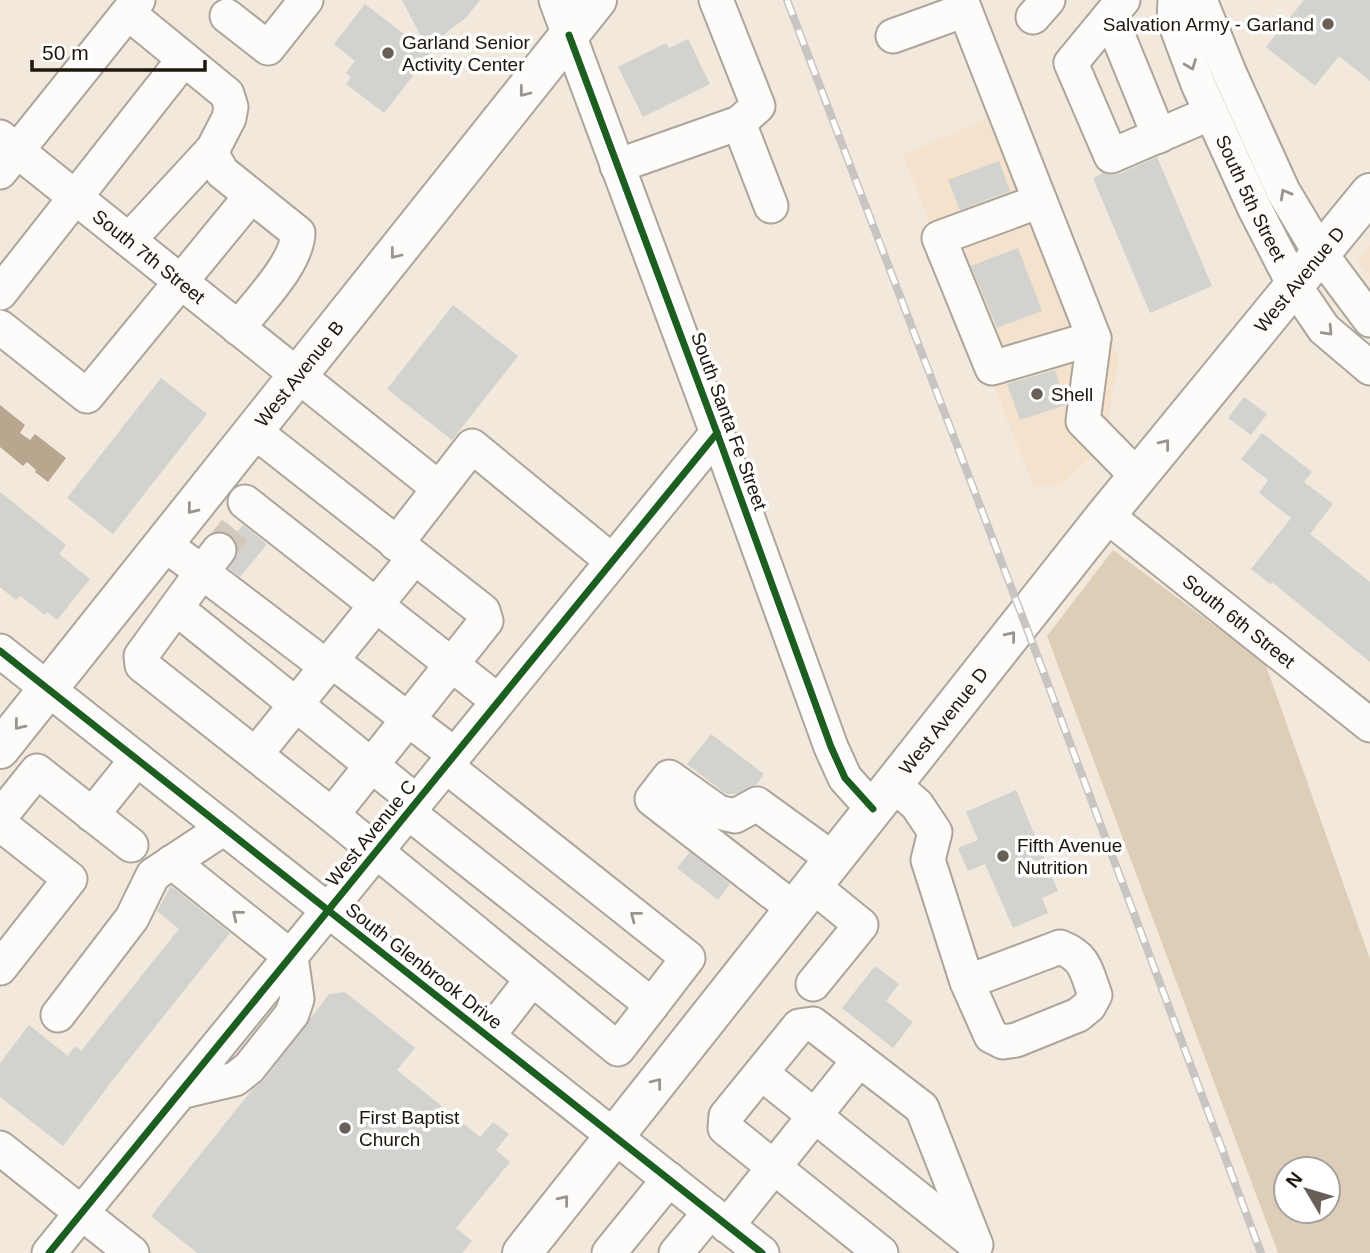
<svg xmlns="http://www.w3.org/2000/svg" width="1370" height="1253" font-family="Helvetica,sans-serif">
  <rect width="100%" height="100%" fill="#f2e8db"/>
  <g fill="#f4e2cc">
    <path d="M1017 106 1119 359 1109 415 1113 436 1061 485H1033L903 155Z"/>
    <path d="M1370 246V276L1357 262Z"/>
  </g>
  <path fill="#deceb7" fill-rule="evenodd" d="M1113 550 1265 663 1370 959V1253H1278L1047 636ZM1286 1169H1328V1211H1286Z"/>
  <path fill="#b9a68e" d="M0 405 25 425 20 433 30 440 35 434 66 458 48 482 35 472 36 470 27 462 23 466 0 447Z"/>
  <g fill="#d2d3cf">
    <path d="M402 0H480L466 18 448 31 430 54Z"/>
    <path d="M1304 0H1370V81L1339 56 1315 86 1266 47Z"/>
    <path d="M365 4 430 54 384 113 346 84 351 77 346 73 355 61 334 44Z"/>
    <path d="M688 39 710 84 643 117 618 67 666 43 669 48Z"/>
    <path d="M1157 157 1212 286 1150 313 1093 178 1103 173 1109 175 1119 174Z"/>
    <path d="M999 161 1010 191 960 210 948 180Z"/>
    <path d="M1018 248 1042 311 997 328 971 266Z"/>
    <path d="M453 305 518 356 452 440 387 389Z"/>
    <path d="M1055 370 1066 405 1020 420 1007 384Z"/>
    <path d="M161 378 207 414 113 534 67 498Z"/>
    <path d="M1244 397 1267 414 1251 435 1228 418Z"/>
    <path d="M1262 433 1312 472 1304 482 1333 504 1310 534 1370 582V662L1272 582 1270 584 1251 569 1291 518 1259 493 1268 480 1241 459Z"/>
    <path d="M0 492 66 545 59 554 90 579 57 620 47 612 45 615 20 596 16 600 0 587Z"/>
    <path d="M226 522 237 532 243 525 267 544 240 577 229 568 238 553 236 542 230 534 219 531Z"/>
    <path d="M711 734 764 774 756 785 735 794H726L687 764Z"/>
    <path d="M1016 790 1058 891 1042 898 1048 913 1013 928 985 864 968 871 958 848 978 840 966 812Z"/>
    <path d="M690 852 730 884 718 900 677 868Z"/>
    <path d="M171 886 230 933 115 1077 63 1146 0 1097V1063L29 1025 68 1056 75 1046 81 1051 179 929 157 911Z"/>
    <path d="M875 966 899 984 886 1001 913 1022 893 1048 842 1008Z"/>
    <path d="M345 992 415 1048 397 1070 480 1137 493 1122 509 1134 496 1150 510 1162 456 1228 472 1241 462 1253H197L151 1216 252 1090 264 1080 329 994Z"/>
  </g>
  <g fill="none" stroke-linecap="round" stroke-linejoin="round">
    <path stroke="#d2c9bc" stroke-width="33" stroke-dasharray="33 17" stroke-linecap="butt" d="M219 550 235 530"/>
    <defs>
      <g id="minor">
        <path d="M556 0 717 433 831 747 845 778 873 809"/>
        <path d="M961 0 1094 338 1083 421 1138 477"/>
        <path d="M1123 0 1071 63 1111 156 1211 113"/>
        <path id="s1" d="M1175 0 1174 20 1198 84 1254 207 1294 285 1324 329 1370 368"/>
        <path d="M1200 0 1229 72 1283 191 1320 253 1370 320"/>
        <path d="M128 13 227 94 231 107 229 118 213 149 214 158 222 172 298 233C297 264 257 303 238 328"/>
        <path d="M227 16 268 48 306 0"/>
        <path d="M1110 16 1159 136"/>
        <path d="M1033 17 1048 0"/>
        <path d="M893 36 965 10"/>
        <path d="M739 123 771 206"/>
        <path id="s2" d="M0 137 426 478"/>
        <path d="M617 166 739 123 758 106 716 0"/>
        <path d="M0 172 138 0"/>
        <path d="M1040 201 939 238 992 368 1094 338"/>
        <path d="M129 240 213 149"/>
        <path d="M0 293 184 59"/>
        <path d="M0 327 87 396 251 196"/>
        <path d="M254 431 483 611 486 621 332 815"/>
        <path d="M245 502 498 701"/>
        <path id="s3" d="M1106 515 1370 725"/>
        <path d="M164 544 202 572 219 550"/>
        <path d="M396 544 472 446 612 561"/>
        <path d="M176 608 417 802"/>
        <path d="M0 651 762 1253"/>
        <path d="M256 754 414 558"/>
        <path d="M446 766 688 958 618 1049 332 815 142 665 141 656 202 572 327 667 341 668 455 755"/>
        <path d="M893 784 917 805 935 832 928 860 967 982 991 1036 1003 1042 1016 1040 1078 1015 1089 1006 1095 995C1086 971 1086 957 1060 947L967 982"/>
        <path d="M409 813 652 1005"/>
        <path d="M92 815 137 759"/>
        <path d="M0 817 37 771 131 845"/>
        <path d="M0 824 70 879 0 968"/>
        <path d="M172 862 291 957 297 999 292 1014 249 1068 235 1079 180 1092"/>
        <path d="M794 909 652 799 669 777 718 812 735 816 757 804 833 859"/>
        <path d="M813 984 861 925 813 886"/>
        <path d="M58 1015 132 918 153 875 224 828"/>
        <path d="M488 1036 532 979"/>
        <path d="M761 1073 974 1243"/>
        <path d="M0 1148 132 1253"/>
        <path d="M727 1226 859 1060"/>
        <path d="M49 1253 717 433"/>
        <path d="M609 1253 669 1179"/>
        <path d="M676 1253 710 1212"/>
        <path d="M881 1253 725 1128 726 1116 799 1026 813 1024 922 1108 976 1245"/>
      </g>
      <g id="major">
        <path id="s4" d="M0 749 597 0"/>
        <path id="s5" d="M522 1253 1106 515 1370 193"/>
      </g>
    </defs>
    <use href="#minor" stroke="#aca59b" stroke-width="37"/>
    <use href="#major" stroke="#aca59b" stroke-width="42"/>
    <use href="#minor" stroke="#fdfcfa" stroke-width="33"/>
    <use href="#major" stroke="#fdfcfa" stroke-width="38"/>
    <defs>
      <path id="rail" d="M787 0 1037 655 1261 1253"/>
    </defs>
    <use href="#rail" stroke="#c8c4c1" stroke-width="8"/>
    <use href="#rail" stroke="#fff" stroke-width="5" stroke-dasharray="16" stroke-linecap="butt"/>
    <defs>
      <g id="cycleway">
        <path d="M569 35 717 433 831 747 845 778 873 809"/>
        <path d="M0 651 762 1253"/>
        <path d="M49 1253 717 433"/>
      </g>
    </defs>
    <use href="#cycleway" stroke="#fff" stroke-width="11"/>
    <use href="#cycleway" stroke="#1b5e20" stroke-width="7"/>
  </g>
  <defs><path id="oneway-chevron" d="M-2-3.5L2.5 0L-2 3.5" fill="none" stroke-width="1.6" stroke-linecap="round" stroke-linejoin="round" transform="scale(1.75)"/></defs>
  <g stroke="#989590">
    <use href="#oneway-chevron" transform="translate(1191 65) rotate(69)"/>
    <use href="#oneway-chevron" transform="translate(524 92) rotate(128)"/>
    <use href="#oneway-chevron" transform="translate(1285 194) rotate(-119)"/>
    <use href="#oneway-chevron" transform="translate(395 254) rotate(128)"/>
    <use href="#oneway-chevron" transform="translate(1328 331) rotate(47)"/>
    <use href="#oneway-chevron" transform="translate(1165 444) rotate(-51)"/>
    <use href="#oneway-chevron" transform="translate(192 509) rotate(129)"/>
    <use href="#oneway-chevron" transform="translate(1011 636) rotate(-51)"/>
    <use href="#oneway-chevron" transform="translate(19 725) rotate(129)"/>
    <use href="#oneway-chevron" transform="translate(237 915) rotate(-141)"/>
    <use href="#oneway-chevron" transform="translate(635 916) rotate(-142)"/>
    <use href="#oneway-chevron" transform="translate(657 1083) rotate(-52)"/>
    <use href="#oneway-chevron" transform="translate(564 1200) rotate(-51)"/>
  </g>
  <g fill="#686056" stroke="#fff" stroke-width="2.5">
    <circle cx="1328" cy="24" r="7"/>
    <circle cx="388" cy="53" r="7"/>
    <circle cx="1037" cy="394" r="7"/>
    <circle cx="1003" cy="856" r="7"/>
    <circle cx="345" cy="1128" r="7"/>
  </g>
  <g text-anchor="middle" dominant-baseline="central" stroke-width="7" stroke-linejoin="round" paint-order="stroke">
    <g font-size="19" fill="#1d170e" stroke="#fff" text-anchor="start">
      <text x="1314" y="24" text-anchor="end">Salvation Army - Garland</text>
      <text x="402" y="42">Garland Senior<tspan x="402" dy="22">Activity Center</tspan></text>
      <text x="1051" y="394">Shell</text>
      <text x="1017" y="845">Fifth Avenue<tspan x="1017" dy="22">Nutrition</tspan></text>
      <text x="359" y="1117">First Baptist<tspan x="359" dy="22">Church</tspan></text>
    </g>
    <g font-size="19" fill="#1d170e" stroke="#fff">
      <text stroke="none"><textPath href="#s1" startOffset="214">South 5th Street</textPath></text>
      <text stroke="none"><textPath href="#s2" startOffset="191">South 7th Street</textPath></text>
      <text stroke="none"><textPath href="#s5" startOffset="1246">West Avenue D</textPath></text>
      <text stroke="none"><textPath href="#s4" startOffset="480">West Avenue B</textPath></text>
      <text transform="translate(729 421) rotate(70)">South Santa Fe Street</text>
      <text stroke="none"><textPath href="#s3" startOffset="170">South 6th Street</textPath></text>
      <text stroke="none"><textPath href="#s5" startOffset="679">West Avenue D</textPath></text>
      <text transform="translate(371 833) rotate(-51)">West Avenue C</text>
      <text transform="translate(424 966) rotate(38)">South Glenbrook Drive</text>
    </g>
  </g>
  <g transform="translate(1307 1190) rotate(308)"><circle r="33" fill="#ffffff" stroke="#a5a29f" stroke-width="2"/>
  <path d="M0-5L12 26L0 18L-12 26Z" fill="#686056"/>
  <text y="-10" font-size="19" font-weight="bold" text-anchor="middle" fill="#1d170e">N</text>
  </g>
  <path d="M32 60v10h173v-10" fill="none" stroke="#1d170e" stroke-width="3.5"/>
  <text x="42" y="60" font-size="21" fill="#1d170e" stroke="#ffffff" stroke-width="5" paint-order="stroke">50 m</text>
</svg>
